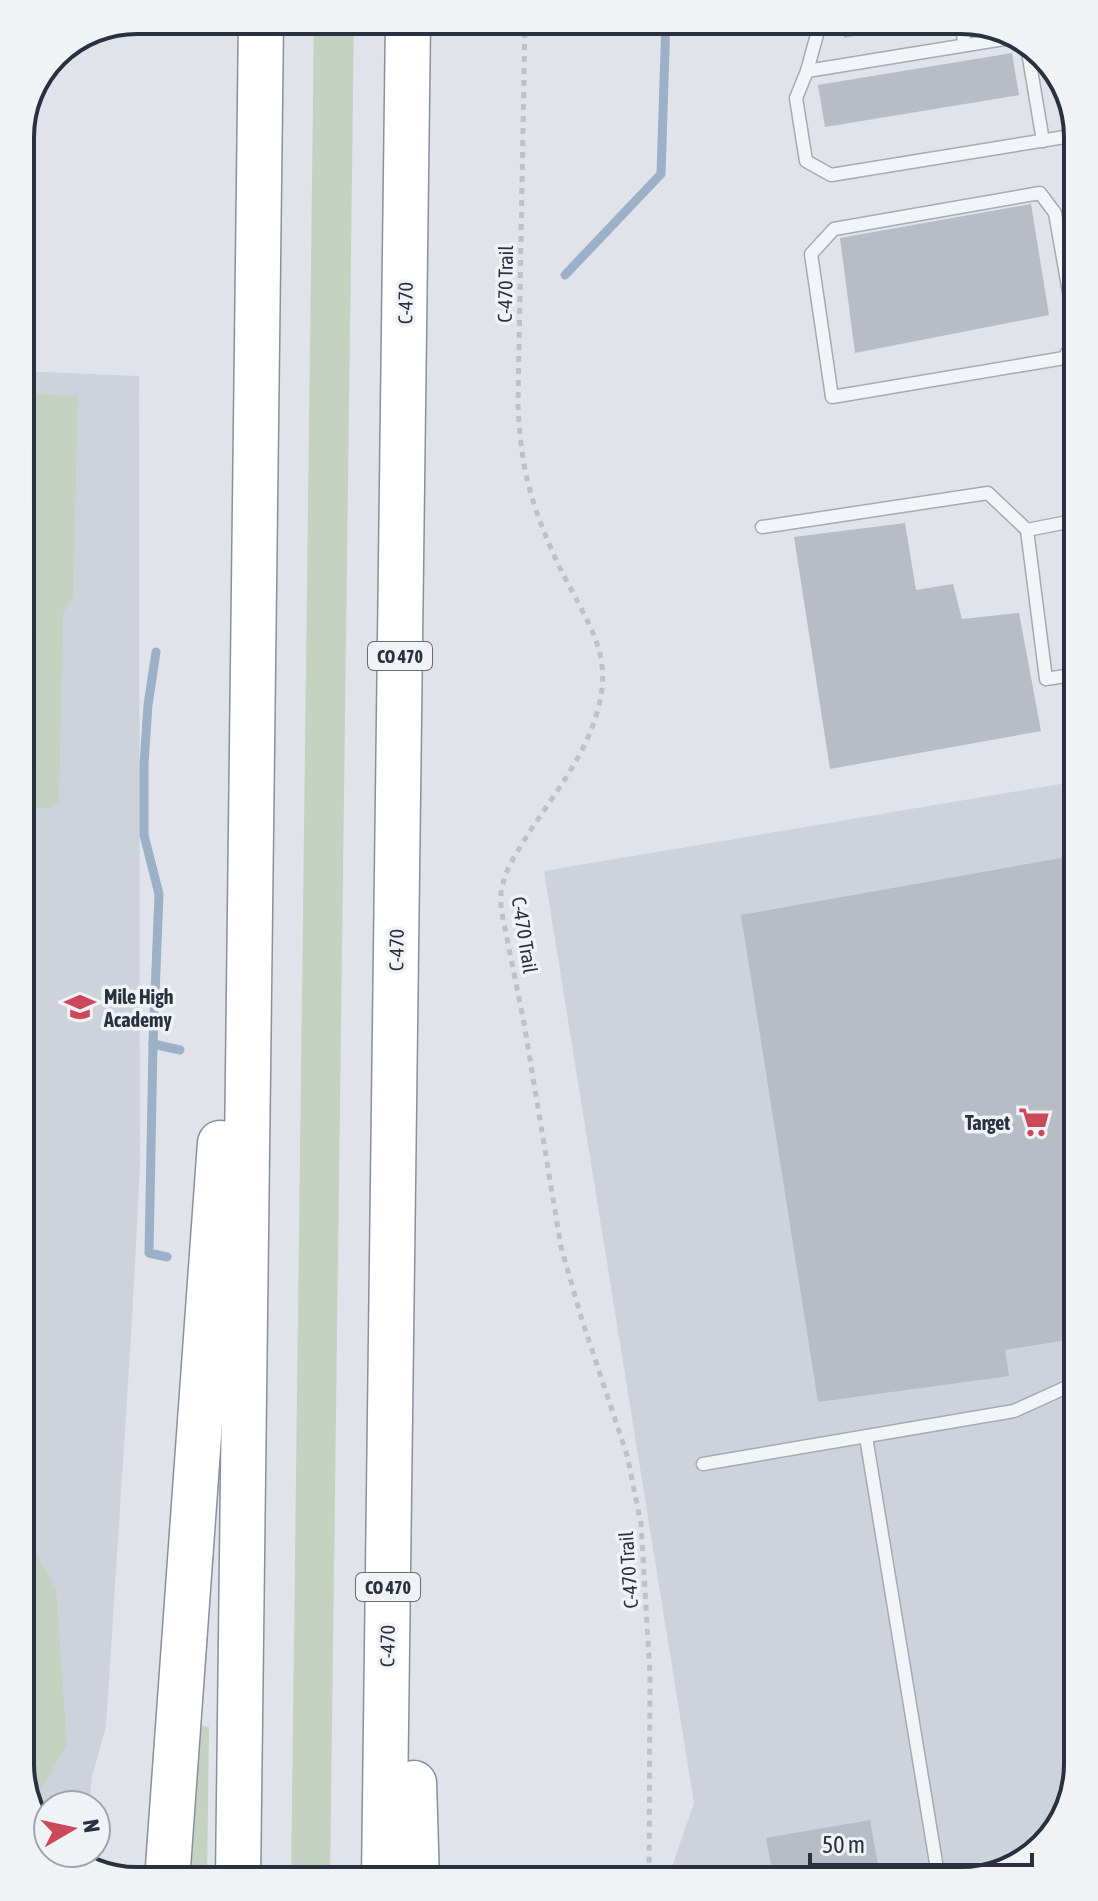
<svg xmlns="http://www.w3.org/2000/svg" width="1098" height="1901" font-family="'Asap Condensed',sans-serif">
  <rect width="100%" height="100%" fill="#e0e3e9"/>
  <g fill="#ced2db">
    <path d="M20 371 139 376 140 1165 132 1320 106 1727 92 1776 89 1805H48V1834L32 1815 20 1764Z"/>
    <path d="M1078 781V1764L1059 1829 1012 1869 961 1881H667L694 1803 544 871Z"/>
  </g>
  <g fill="#c5d2c1">
    <path d="M314 20H354L330 1881H291Z"/>
    <path d="M20 393 78 396 73 596 63 614 59 801 53 808 20 809Z"/>
    <path d="M20 1524 56 1589 67 1744 30 1809 20 1764Z"/>
    <path d="M200 1725 209 1727 207 1881H189Z"/>
  </g>
  <g fill="none" stroke-linecap="round" stroke-linejoin="round">
    <g stroke="#9cb0c8" stroke-width="9">
      <path d="M565 275 661 174 666 20"/>
      <path d="M156 652 148 705 144 764V835L159 894 153 1044 149 1253 167 1257"/>
      <path d="M153 1044 180 1050"/>
    </g>
  </g>
  <g fill="#b7bcc5">
    <path d="M841 20H921L922 24 844 38Z"/>
    <path d="M1012 53 1019 95 825 127 818 85Z"/>
    <path d="M1031 204 1049 315 855 353 840 238Z"/>
    <path d="M905 523 916 590 953 584 962 619 1019 613 1041 731 830 769 794 537Z"/>
    <path d="M1078 855V1338L1005 1350 1009 1376 818 1402 741 915Z"/>
    <path d="M870 1820 881 1881H774L766 1838Z"/>
  </g>
  <g fill="none" stroke-linecap="round" stroke-linejoin="round">
    <defs>
      <g id="service">
        <path d="M960 20 965 45"/>
        <path d="M1016 37 807 71 796 98 806 161 831 175 1077 135"/>
        <path d="M1026 40 1043 141"/>
        <path d="M807 71 821 20"/>
        <path d="M1040 193 1055 213 1077 337 1064 358 832 397 811 254 834 229Z"/>
        <path d="M762 527 988 493 1027 530 1046 679 1078 674"/>
        <path d="M1027 530 1078 520"/>
        <path d="M866 1437 939 1881"/>
        <path d="M703 1464 1014 1411 1078 1382"/>
      </g>
      <g id="motorway">
        <path d="M414 1783 417 1881"/>
        <path d="M167 1881 220 1143"/>
        <path d="M238 1881 261 20"/>
        <path d="M384 1881 408 20"/>
      </g>
    </defs>
    <use href="#service" stroke="#a5aab3" stroke-width="15"/>
    <use href="#motorway" stroke="#88909f" stroke-width="47"/>
    <path stroke="#bec1c7" stroke-width="5" stroke-dasharray="6 6" stroke-linecap="butt" d="M525 20 518 405C520 449 525 482 541 524 550 547 560 570 572 591 595 635 612 662 597 713 580 772 532 818 506 873L501 890V909L524 1023 561 1247 582 1320 627 1455 641 1524 650 1674 649 1881"/>
    <use href="#service" stroke="#f3f4f7" stroke-width="12"/>
    <use href="#motorway" stroke="#fff" stroke-width="44"/>
  </g>
  <defs>
    <symbol id="school-bare" viewBox="-9 -9 18 18"><path d="M0-5L7-2L0 1L-7-2ZM-4 1L0 2.5L4 1V4Q0 6-4 4Z" fill="#cb4859" stroke="#f0f2f6" stroke-width="2.5" paint-order="stroke"/></symbol>
    <symbol id="supermarket-bare" viewBox="-9 -9 18 18"><path d="M-6-5.5h2.5l.6 2H6L4.5 2H-2.5L-4.4-4H-6ZM-1.5 3.2a1.3 1.3 0 1 0 .1 0ZM3 3.2a1.3 1.3 0 1 0 .1 0Z" fill="#cb4859" stroke="#f0f2f6" stroke-width="2.5" paint-order="stroke"/></symbol>
  </defs>
  <g fill-rule="evenodd">
    <use href="#school-bare" x="58" y="985" width="44" height="44"/>
    <use href="#supermarket-bare" x="1012" y="1100" width="44" height="44"/>
  </g>
  <g text-anchor="middle" dominant-baseline="central" stroke-width="7" stroke-linejoin="round" paint-order="stroke">
    <g fill="#f0f2f6" stroke="#656b77" stroke-width="2">
      <rect x="368" y="642" width="64" height="28" rx="6"/>
      <rect x="356" y="1573" width="64" height="28" rx="6"/>
    </g>
    <g font-size="18" font-weight="bold" fill="#293140">
      <text x="400" y="656">CO 470</text>
      <text x="388" y="1587">CO 470</text>
    </g>
    <g font-size="20" fill="#293140" stroke="#f0f2f6">
      <text transform="translate(505 284) rotate(-89)">C-470 Trail</text>
      <text transform="translate(405 303) rotate(-89)">C-470</text>
      <text transform="translate(525 935) rotate(81)">C-470 Trail</text>
      <text transform="translate(396 950) rotate(-89)">C-470</text>
      <text transform="translate(628 1570) rotate(-94)">C-470 Trail</text>
      <text transform="translate(387 1646) rotate(-89)">C-470</text>
    </g>
    <g font-size="20" font-weight="bold" fill="#293140" stroke="#f0f2f6" text-anchor="start">
      <text x="104" y="996">Mile High<tspan x="104" dy="23">Academy</tspan></text>
      <text x="1010" y="1122" text-anchor="end">Target</text>
    </g>
  </g>
  <path d="M0 0H1098V1901H0ZM137 34H961A103 103 0 0 1 1064 137V1764A103 103 0 0 1 961 1867H137A103 103 0 0 1 34 1764V137A103 103 0 0 1 137 34Z" fill="#f0f2f6" fill-rule="evenodd"/>
  <path fill="none" stroke="#293140" stroke-width="4" d="M137 34H961A103 103 0 0 1 1064 137V1764A103 103 0 0 1 961 1867H137A103 103 0 0 1 34 1764V137A103 103 0 0 1 137 34Z"/>
  <g transform="translate(72 1829) rotate(81)"><circle r="38" fill="#f0f2f6" stroke="#a0a5ad" stroke-width="2"/>
  <path d="M0-6L14 30L0 20L-14 30Z" fill="#cb4859"/>
  <text y="-12" font-size="22" font-weight="bold" text-anchor="middle" fill="#293140">N</text>
  </g>
  <path d="M810 1853v12h222v-12" fill="none" stroke="#293140" stroke-width="4"/>
  <text x="822" y="1853" font-size="24" fill="#293140" stroke="#f0f2f6" stroke-width="6" paint-order="stroke">50 m</text>
</svg>
